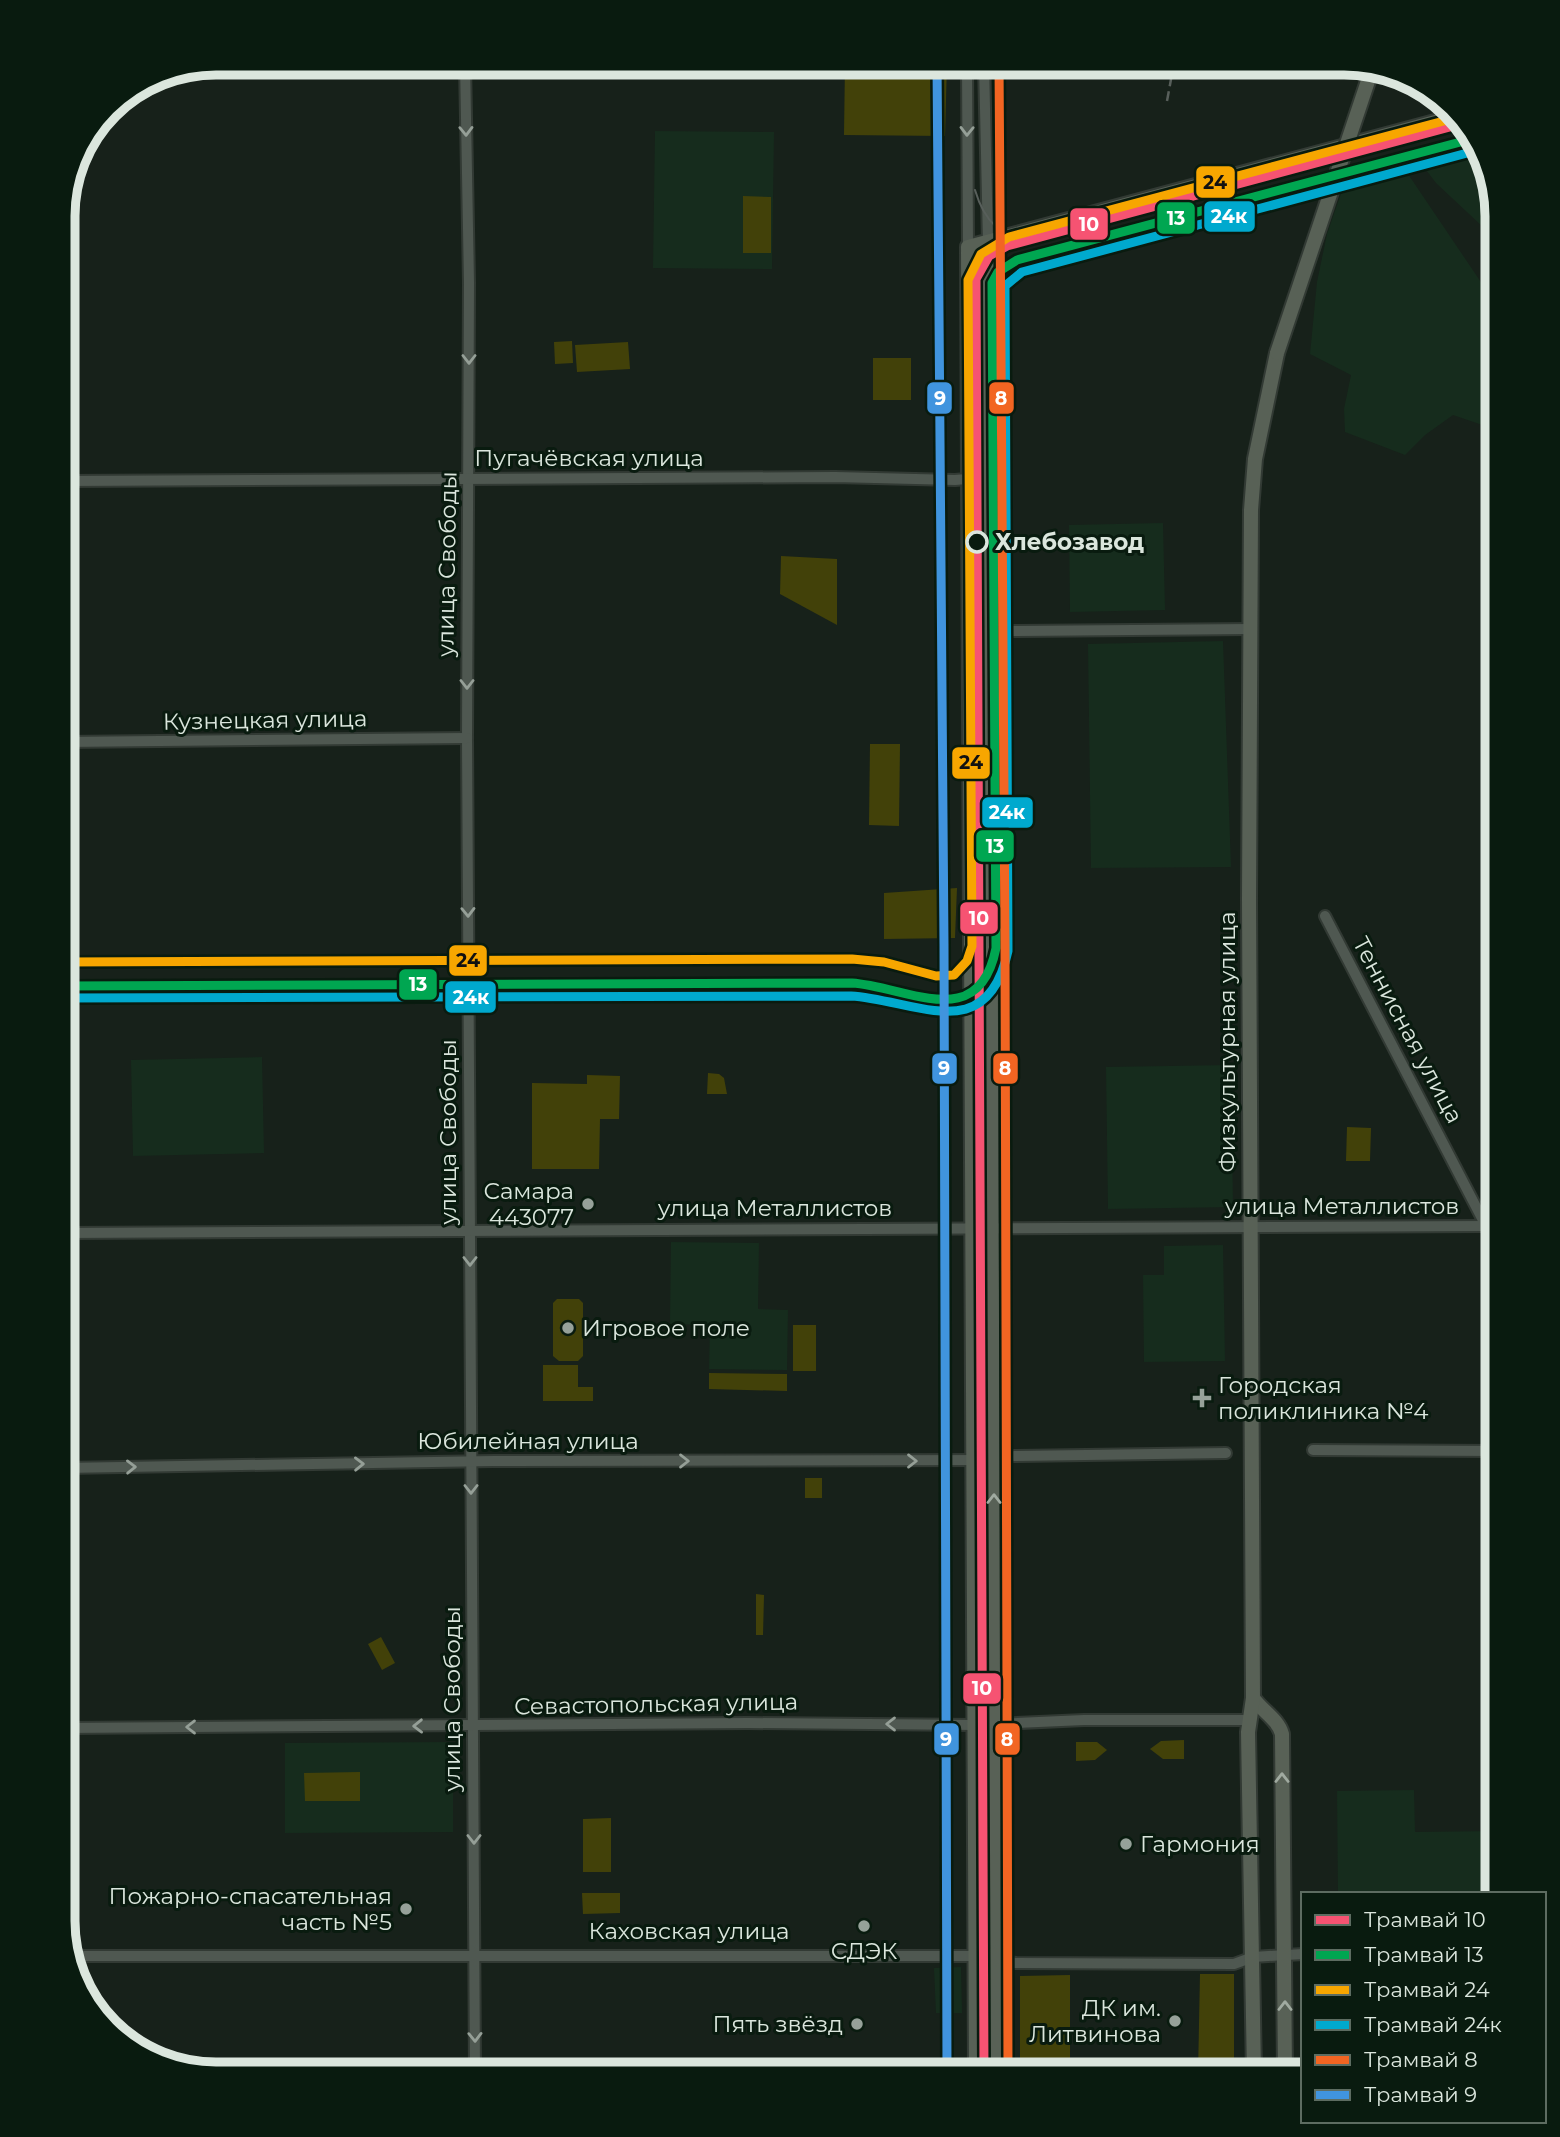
<svg xmlns="http://www.w3.org/2000/svg" width="1560" height="2137" font-family="Montserrat,sans-serif">
  <rect width="100%" height="100%" fill="#17211a"/>
  <g fill="#162c1d">
    <path d="M655 131 774 132 772 269 653 268Z"/>
    <path d="M1477 141 1497 216V235L1483 227 1436 183 1417 158Z"/>
    <path d="M1396 173 1408 174 1497 306V430L1453 415 1425 435 1405 455 1345 432 1344 409 1351 375 1310 354 1317 282 1327 234 1346 179Z"/>
    <path d="M1163 523 1165 610 1070 612 1069 525Z"/>
    <path d="M1223 641 1231 867 1091 868 1088 644Z"/>
    <path d="M262 1057 264 1153 133 1156 131 1060Z"/>
    <path d="M1231 1065 1233 1207 1108 1209 1106 1067Z"/>
    <path d="M671 1242 759 1243 758 1309 788 1310 787 1370 709 1369 710 1325 670 1324Z"/>
    <path d="M1223 1245 1225 1361 1144 1362 1143 1275H1164V1246Z"/>
    <path d="M453 1742V1832L285 1833V1743Z"/>
    <path d="M1414 1790 1415 1832 1497 1831V1894H1338L1337 1791Z"/>
    <path d="M961 1967 962 2013H936L934 1968Z"/>
  </g>
  <g fill="#424109">
    <path d="M845 63H947L945 136 844 135Z"/>
    <path d="M743 196 771 197V253H743Z"/>
    <path d="M572 341 573 363 555 364 554 342Z"/>
    <path d="M628 342 630 369 577 372 575 345Z"/>
    <rect x="873" y="358" width="38" height="42"/>
    <path d="M781 556 837 559V625L780 594Z"/>
    <path d="M870 744H900L899 826 869 825Z"/>
    <path d="M957 888 955 938 884 939V893Z"/>
    <path d="M708 1073 719 1074 724 1078 727 1094H707Z"/>
    <path d="M587 1075 620 1076 619 1119H600L599 1169H532V1083L587 1084Z"/>
    <path d="M1347 1127 1371 1128 1370 1161H1346Z"/>
    <path d="M557 1299H579L583 1303V1356L578 1361H559L553 1356V1303Z"/>
    <rect x="793" y="1325" width="23" height="46"/>
    <path d="M543 1365H578V1387H593V1401H543Z"/>
    <path d="M709 1373 787 1374V1391L709 1389Z"/>
    <rect x="805" y="1478" width="17" height="20"/>
    <path d="M756 1594 764 1595 763 1635H756Z"/>
    <path d="M381 1637 395 1663 382 1670 368 1644Z"/>
    <path d="M1184 1740V1759H1163L1150 1749 1161 1741Z"/>
    <path d="M1076 1742H1097L1107 1750 1095 1760 1076 1761Z"/>
    <path d="M360 1772V1801H305L304 1773Z"/>
    <path d="M611 1818V1872H583V1819Z"/>
    <path d="M582 1893H620V1913L583 1914Z"/>
    <path d="M1200 1974H1234V2074H1198Z"/>
    <path d="M1070 1975V2074H1020V1976Z"/>
  </g>
  <g fill="none" stroke-linecap="round" stroke-linejoin="round">
    <defs>
      <g id="minor">
        <path d="M465 63 469 283 467 738 475 2074"/>
        <path d="M967 63 968 247"/>
        <path d="M984 63 988 243"/>
        <path d="M63 481 835 477 955 480 989 477"/>
        <path d="M970 634 1004 631 1251 629"/>
        <path d="M63 742 467 738"/>
        <path d="M1325 916 1486 1226 1497 1233"/>
        <path d="M63 1233 1486 1226"/>
        <path d="M1313 1450 1497 1451"/>
        <path d="M1014 1456 1226 1453"/>
        <path d="M63 1468 493 1461 994 1460"/>
        <path d="M63 1728 748 1723 975 1725 1084 1720H1250"/>
        <path d="M73 1956H976"/>
        <path d="M994 1959 1015 1963 1234 1964 1253 1957 1303 1954"/>
      </g>
      <g id="major">
        <path d="M988 243 995 2074"/>
        <path d="M1253 1698C1262 1711 1278 1719 1282 1734L1285 2074"/>
        <path d="M976 2074 968 247 1454 117"/>
        <path d="M1254 2074 1248 1732 1253 1698 1249 900 1251 510 1255 459 1277 353"/>
      </g>
    </defs>
    <use href="#minor" stroke="#323a34" stroke-width="14"/>
    <use href="#major" stroke="#323a34" stroke-width="18"/>
    <use href="#minor" stroke="#4f5851" stroke-width="10"/>
    <use href="#major" stroke="#586156" stroke-width="14"/>
    <path stroke="#585f5b" stroke-width="2" d="M975 190C984 221 1001 238 1034 243"/>
    <path stroke="#585f5b" stroke-width="2.5" stroke-dasharray="10 5" stroke-linecap="butt" d="M1167 101 1174 63"/>
    <defs>
      <path id="major-bridge" d="M1277 353 1372 69"/>
    </defs>
    <use href="#major-bridge" stroke="#323a34" stroke-width="18" stroke-linecap="butt"/>
    <use href="#major-bridge" stroke="#586156" stroke-width="14"/>
    <defs>
      <path id="tram-1" d="M984 2074 976 279 989 256 1007 246 1461 124"/>
      <path id="tram-2" d="M63 986 852 983C909 987 979 1034 996 948L992 283 998 272 1017 260 1468 140"/>
      <path id="tram-3" d="M63 962 852 959 884 962 936 976 954 975 967 961 972 946 968 280 981 254 1009 237 1455 118"/>
      <path id="tram-4" d="M63 998 851 996C916 1000 987 1048 1008 951L1005 286 1022 272 1471 152"/>
      <path id="tram-5" d="M999 63 1005 944 1008 2074"/>
      <path id="tram-6" d="M937 63 944 944 947 2074"/>
    </defs>
    <use href="#tram-1" stroke="#091b0f" stroke-width="14"/>
    <use href="#tram-2" stroke="#091b0f" stroke-width="14"/>
    <use href="#tram-3" stroke="#091b0f" stroke-width="14"/>
    <use href="#tram-4" stroke="#091b0f" stroke-width="14"/>
    <use href="#tram-5" stroke="#091b0f" stroke-width="14"/>
    <use href="#tram-6" stroke="#091b0f" stroke-width="14"/>
    <use href="#tram-1" stroke="#f65372" stroke-width="9"/>
    <use href="#tram-2" stroke="#00a651" stroke-width="9"/>
    <use href="#tram-3" stroke="#f7a600" stroke-width="9"/>
    <use href="#tram-4" stroke="#00a9ce" stroke-width="9"/>
    <use href="#tram-5" stroke="#f26522" stroke-width="9"/>
    <use href="#tram-6" stroke="#4094de" stroke-width="9"/>
  </g>
  <defs><path id="oneway-chevron" d="M-2-3.5L2.5 0L-2 3.5" fill="none" stroke-width="1.6" stroke-linecap="round" stroke-linejoin="round" transform="scale(1.75)"/></defs>
  <g stroke="#959f97">
    <use href="#oneway-chevron" transform="translate(466 131) rotate(89)"/>
    <use href="#oneway-chevron" transform="translate(967 131) rotate(91)"/>
    <use href="#oneway-chevron" transform="translate(469 359) rotate(90)"/>
    <use href="#oneway-chevron" transform="translate(467 684) rotate(90)"/>
    <use href="#oneway-chevron" transform="translate(468 912) rotate(89)"/>
    <use href="#oneway-chevron" transform="translate(470 1261) rotate(90)"/>
    <use href="#oneway-chevron" transform="translate(684 1461)"/>
    <use href="#oneway-chevron" transform="translate(912 1461)"/>
    <use href="#oneway-chevron" transform="translate(359 1464) rotate(-1)"/>
    <use href="#oneway-chevron" transform="translate(131 1467) rotate(-1)"/>
    <use href="#oneway-chevron" transform="translate(471 1489) rotate(90)"/>
    <use href="#oneway-chevron" transform="translate(891 1724) rotate(-180)"/>
    <use href="#oneway-chevron" transform="translate(418 1726) rotate(179)"/>
    <use href="#oneway-chevron" transform="translate(191 1727) rotate(180)"/>
    <use href="#oneway-chevron" transform="translate(474 1839) rotate(90)"/>
    <use href="#oneway-chevron" transform="translate(475 2037) rotate(89)"/>
  </g>
  <g stroke="#a0aaa0">
    <use href="#oneway-chevron" transform="translate(994 1499) rotate(-90)"/>
    <use href="#oneway-chevron" transform="translate(1282 1778) rotate(-90)"/>
    <use href="#oneway-chevron" transform="translate(1285 2006) rotate(-90)"/>
  </g>
  <circle fill="#091b0f" stroke="#dbe6dd" stroke-width="3.5" cx="977" cy="542" r="10"/>
  <g fill="#96a199" stroke="#091b0f" stroke-width="2.5">
    <circle cx="588" cy="1204" r="7"/>
    <circle cx="568" cy="1328" r="7"/>
    <path d="M1198.5 1387.5h7v7h7v7h-7v7h-7v-7h-7v-7h7z"/>
    <circle cx="1126" cy="1844" r="7"/>
    <circle cx="406" cy="1909" r="7"/>
    <circle cx="864" cy="1926" r="7"/>
    <circle cx="1175" cy="2021" r="7"/>
    <circle cx="857" cy="2024" r="7"/>
  </g>
  <g text-anchor="middle" dominant-baseline="central" stroke-width="6" stroke-linejoin="round" paint-order="stroke">
    <g font-size="23" fill="#dbe6dd" stroke="#091b0f">
      <text x="589" y="458">Пугачёвская улица</text>
      <text transform="translate(447 564) rotate(-89)">улица Свободы</text>
      <text transform="translate(265 720) rotate(-1)">Кузнецкая улица</text>
      <text transform="translate(1408 1030) rotate(62)">Теннисная улица</text>
      <text transform="translate(1227 1042) rotate(-90)">Физкультурная улица</text>
      <text transform="translate(448 1132) rotate(-90)">улица Свободы</text>
      <text x="1342" y="1206">улица Металлистов</text>
      <text x="775" y="1208">улица Металлистов</text>
      <text x="528" y="1441">Юбилейная улица</text>
      <text transform="translate(452 1699) rotate(-90)">улица Свободы</text>
      <text transform="translate(656 1704) rotate(-1)">Севастопольская улица</text>
      <text x="689" y="1931">Каховская улица</text>
    </g>
    <g font-size="23" font-weight="bold" fill="#dbe6dd" stroke="#091b0f" text-anchor="start">
      <text x="995" y="542">Хлебозавод</text>
    </g>
    <g font-size="23" fill="#dbe6dd" stroke="#091b0f" text-anchor="end">
      <text x="574" y="1191">Самара<tspan x="574" dy="26">443077</tspan></text>
      <text x="582" y="1328" text-anchor="start">Игровое поле</text>
      <text x="1218" y="1385" text-anchor="start">Городская<tspan x="1218" dy="26">поликлиника №4</tspan></text>
      <text x="1140" y="1844" text-anchor="start">Гармония</text>
      <text x="392" y="1896">Пожарно-спасательная<tspan x="392" dy="26">часть №5</tspan></text>
      <text x="864" y="1951" text-anchor="middle">СДЭК</text>
      <text x="1161" y="2008">ДК им.<tspan x="1161" dy="26">Литвинова</tspan></text>
      <text x="843" y="2024">Пять звёзд</text>
    </g>
  </g>
  <path d="M0 0H1560V2137H0ZM216 75H1344A141 141 0 0 1 1485 216V1921A141 141 0 0 1 1344 2062H216A141 141 0 0 1 75 1921V216A141 141 0 0 1 216 75Z" fill="#091b0f" fill-rule="evenodd"/>
  <path fill="none" stroke="#dbe6dd" stroke-width="9" d="M216 75H1344A141 141 0 0 1 1485 216V1921A141 141 0 0 1 1344 2062H216A141 141 0 0 1 75 1921V216A141 141 0 0 1 216 75Z"/>
  <g stroke="#091b0f" stroke-width="2.5">
    <rect x="1195" y="165" width="41" height="34" rx="7" fill="#f7a600"/>
    <rect x="1203" y="200" width="53" height="33" rx="7" fill="#00a9ce"/>
    <rect x="1156" y="201" width="40" height="34" rx="7" fill="#00a651"/>
    <rect x="1069" y="207" width="40" height="34" rx="7" fill="#f65372"/>
    <rect x="926" y="381" width="27" height="34" rx="7" fill="#4094de"/>
    <rect x="988" y="381" width="27" height="34" rx="7" fill="#f26522"/>
    <rect x="951" y="746" width="40" height="34" rx="7" fill="#f7a600"/>
    <rect x="981" y="796" width="53" height="33" rx="7" fill="#00a9ce"/>
    <rect x="975" y="829" width="40" height="34" rx="7" fill="#00a651"/>
    <rect x="959" y="901" width="40" height="34" rx="7" fill="#f65372"/>
    <rect x="448" y="944" width="40" height="33" rx="7" fill="#f7a600"/>
    <rect x="398" y="968" width="40" height="33" rx="7" fill="#00a651"/>
    <rect x="444" y="980" width="53" height="34" rx="7" fill="#00a9ce"/>
    <rect x="931" y="1052" width="27" height="33" rx="7" fill="#4094de"/>
    <rect x="992" y="1052" width="27" height="33" rx="7" fill="#f26522"/>
    <rect x="962" y="1672" width="40" height="33" rx="7" fill="#f65372"/>
    <rect x="933" y="1722" width="27" height="34" rx="7" fill="#4094de"/>
    <rect x="994" y="1722" width="27" height="34" rx="7" fill="#f26522"/>
  </g>
  <g font-size="19" text-anchor="middle" font-weight="bold" fill="#fff">
    <text x="1229" y="223">24к</text>
    <text x="1176" y="225">13</text>
    <text x="1089" y="231">10</text>
    <text x="940" y="405">9</text>
    <text x="1001" y="405">8</text>
    <text x="1007" y="819">24к</text>
    <text x="995" y="853">13</text>
    <text x="979" y="925">10</text>
    <text x="418" y="991">13</text>
    <text x="471" y="1004">24к</text>
    <text x="944" y="1075">9</text>
    <text x="1005" y="1075">8</text>
    <text x="982" y="1695">10</text>
    <text x="946" y="1746">9</text>
    <text x="1007" y="1746">8</text>
  </g>
  <g font-size="19" text-anchor="middle" font-weight="bold" fill="#111">
    <text x="1215" y="189">24</text>
    <text x="971" y="769">24</text>
    <text x="468" y="967">24</text>
  </g>
  <rect x="1301" y="1892" width="245" height="231" fill="#091b0f" stroke="#5d6c61" stroke-width="2"/>
  <rect x="1315" y="1915" width="35" height="10" fill="#f65372" stroke="#5d6c61" stroke-width="2"/>
  <text x="1364" y="1927" font-size="21" fill="#dbe6dd">Трамвай 10</text>
  <rect x="1315" y="1950" width="35" height="10" fill="#00a651" stroke="#5d6c61" stroke-width="2"/>
  <text x="1364" y="1962" font-size="21" fill="#dbe6dd">Трамвай 13</text>
  <rect x="1315" y="1985" width="35" height="10" fill="#f7a600" stroke="#5d6c61" stroke-width="2"/>
  <text x="1364" y="1997" font-size="21" fill="#dbe6dd">Трамвай 24</text>
  <rect x="1315" y="2020" width="35" height="10" fill="#00a9ce" stroke="#5d6c61" stroke-width="2"/>
  <text x="1364" y="2032" font-size="21" fill="#dbe6dd">Трамвай 24к</text>
  <rect x="1315" y="2055" width="35" height="10" fill="#f26522" stroke="#5d6c61" stroke-width="2"/>
  <text x="1364" y="2067" font-size="21" fill="#dbe6dd">Трамвай 8</text>
  <rect x="1315" y="2090" width="35" height="10" fill="#4094de" stroke="#5d6c61" stroke-width="2"/>
  <text x="1364" y="2102" font-size="21" fill="#dbe6dd">Трамвай 9</text>
</svg>
